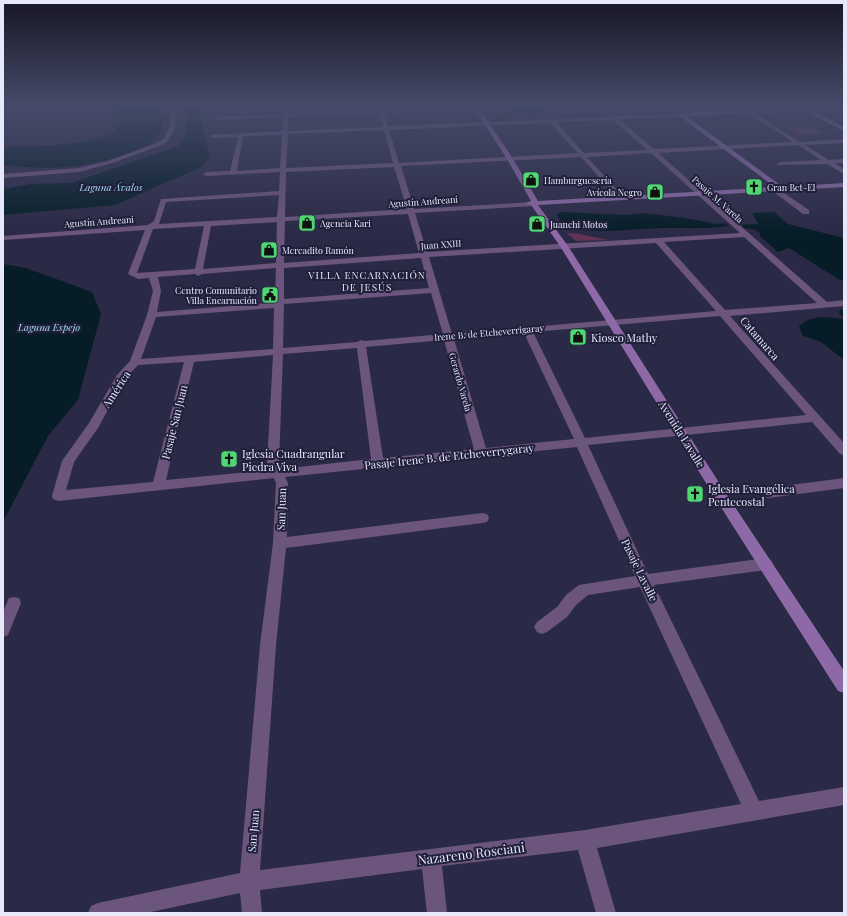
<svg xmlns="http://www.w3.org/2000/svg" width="847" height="916" font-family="'Playfair Display',serif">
  <rect width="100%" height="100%" fill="#2b2a46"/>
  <g fill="#623355">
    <path d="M813 127 823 134 797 135 787 128Z"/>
    <path d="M567 233C581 233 595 238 609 240L576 241Z"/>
  </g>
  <g fill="#061d27">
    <path d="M111 105C121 105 146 103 154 105 159 107 161 112 162 117 165 138 148 146 131 152 85 169 52 170 3 165V147C21 147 121 147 120 121 119 114 116 110 111 105Z"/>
    <path d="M513 105H548V108L542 109 544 112 529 115 528 113 518 112 502 120 487 121C496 120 514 117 513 105Z"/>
    <path d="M197 106 203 107 200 118 210 158 199 168 115 205 3 215V189L31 184 71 183 179 146 186 137 187 111 188 108Z"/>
    <path d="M562 212 626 215 643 213 685 218 716 224 726 223 728 226C707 229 687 228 666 228 632 228 597 236 564 226L556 214Z"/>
    <path d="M774 212 788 224 844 238V281L838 279 789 248 778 252 760 236V233L754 229 744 228 741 225 758 224 752 213Z"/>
    <path d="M3 264 26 268 92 292 101 314 78 400 48 436 3 522Z"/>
    <path d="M840 309 844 311V360L821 342 803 336 799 326C812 314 827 317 844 319L839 313Z"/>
  </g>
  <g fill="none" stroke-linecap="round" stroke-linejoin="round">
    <g fill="#6c557c" fill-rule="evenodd">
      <path d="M11 105H17L3 116V111Z"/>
      <path d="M171 105H177L175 128 167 142 159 146 112 163 79 172 3 178V174L79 168 108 161 155 144 163 140 169 128Z"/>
      <path d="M283 105H289L288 113 378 110 376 105H382L383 109 475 105 478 107 475 109 384 113 388 126 610 117 598 105H603L616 116 683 114V116L681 117 619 119 654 149 793 142 746 112V110L748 109 800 142 844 139V143L805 145 829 160 844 159V163H835L844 169V174L827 164 778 165 777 164 780 162 821 160 798 145 658 153 827 302 844 300V306L730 316 844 443V455L840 454 812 422 588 445 648 574 766 558 771 560 773 564 771 568 766 570 654 585 759 801 844 787V805L597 848 616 913H596L578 850 442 866 447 913H427L422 869 260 890 262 913H242L240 893 146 913H88L91 906 98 903 240 873 260 645 273 543 276 483 274 478 58 501 53 499 52 496 62 461 89 423 117 375 130 361 147 315 153 291 149 278 138 279 128 274 145 230 3 240V236L148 225 154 221 161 199 279 191 280 172 206 176 203 174 206 172 230 171 238 137 213 138 210 136 211 135 282 131 283 117 219 120 217 119V117L283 114ZM379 113 383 127 288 131V117ZM613 120 647 150 584 153 556 122ZM550 123 578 153 399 163 389 130ZM384 130 393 163 286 168 288 134ZM282 135 280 168 237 171 243 136ZM651 153 740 233 427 252 415 213 534 206 538 204 534 202 414 209 401 166 581 157 620 200H624V198L587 157ZM394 167 407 209 285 217 286 172ZM279 195 277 217 159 224 166 202ZM408 214 419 253 284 263 285 221ZM277 222 276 263 203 269 211 226ZM204 226 195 269 137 273 153 229ZM744 237 817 303 725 310 664 242ZM656 243 716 311 452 334 429 257ZM421 258 429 288 284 299V268ZM276 268 275 301 269 303 157 312 161 291 158 277 195 274 198 276 202 274ZM431 293 443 334 365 341 361 340 357 342 283 348 284 304ZM274 308 273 349 141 359 156 317ZM720 316 806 415 585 438 533 332ZM524 333 574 439 486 448 454 339ZM444 340 474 449 383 458 366 347ZM357 348 371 459 281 469 279 464 283 354ZM273 355 267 464 270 470 166 480 194 362ZM184 362 153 482 66 490 74 462 98 428 125 379 138 365ZM577 447 635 576 579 585 566 595 557 607 537 622 534 627 537 632 542 634 547 632 567 617 576 605 588 595 640 587 741 804 585 830 260 870 276 645 286 548 482 523 487 522 489 518 487 514 482 513 287 537 288 483 285 477Z"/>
      <path d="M776 188H780L781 191 809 210V214H803L775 193 774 192Z"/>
      <path d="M844 478V488L768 498 764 496 762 493 764 490 768 488Z"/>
      <path d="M14 597 19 598 21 603 8 635 3 637V612L9 598Z"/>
    </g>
    <path fill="#8e69a7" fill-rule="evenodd" d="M472 105H477L513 159 538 201 775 187 679 116V114L681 113 801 107 813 111 844 127V131L809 113 801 111 686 116 780 185 781 187 844 183V187L538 205 568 246 727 495 844 671V693L838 691 717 501 560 246 531 205 525 203 531 201 507 159Z"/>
  </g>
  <linearGradient id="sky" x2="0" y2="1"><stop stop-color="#181726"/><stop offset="0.45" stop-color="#444a68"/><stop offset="1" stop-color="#444a68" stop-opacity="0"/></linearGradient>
  <rect width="847" height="234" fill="url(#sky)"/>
  <defs>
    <symbol id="shop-square" viewBox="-11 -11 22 22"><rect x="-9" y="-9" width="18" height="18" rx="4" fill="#51d674" stroke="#21203b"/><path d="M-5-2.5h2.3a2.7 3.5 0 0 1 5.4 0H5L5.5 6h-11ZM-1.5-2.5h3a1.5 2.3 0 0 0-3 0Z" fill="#111"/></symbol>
    <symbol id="church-square" viewBox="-11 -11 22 22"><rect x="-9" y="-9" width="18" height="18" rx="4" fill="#51d674" stroke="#21203b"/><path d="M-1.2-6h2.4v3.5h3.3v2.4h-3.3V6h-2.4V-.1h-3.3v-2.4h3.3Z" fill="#111"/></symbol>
    <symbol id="civic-square" viewBox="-11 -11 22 22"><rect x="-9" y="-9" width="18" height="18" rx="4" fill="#51d674" stroke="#21203b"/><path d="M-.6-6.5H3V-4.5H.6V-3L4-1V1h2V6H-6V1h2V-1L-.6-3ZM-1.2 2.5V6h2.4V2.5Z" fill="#111"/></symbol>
  </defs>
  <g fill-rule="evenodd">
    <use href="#shop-square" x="521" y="170" width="20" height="20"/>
    <use href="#church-square" x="744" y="177" width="20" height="20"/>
    <use href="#shop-square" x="645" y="182" width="20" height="20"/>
    <use href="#shop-square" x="297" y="213" width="20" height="20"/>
    <use href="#shop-square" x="527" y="214" width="20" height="20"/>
    <use href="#shop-square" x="259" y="240" width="20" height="20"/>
    <use href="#civic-square" x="260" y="285" width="20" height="20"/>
    <use href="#shop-square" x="568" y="327" width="20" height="20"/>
    <use href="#church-square" x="219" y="449" width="20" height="20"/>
    <use href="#church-square" x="685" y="484" width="20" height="20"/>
  </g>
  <g text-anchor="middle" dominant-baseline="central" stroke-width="4" stroke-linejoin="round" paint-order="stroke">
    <g font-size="9" fill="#e7e8fa" stroke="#21203b" text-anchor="start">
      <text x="544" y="180">Hamburguesería</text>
      <text x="767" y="187">Gran Bet-El</text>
      <text x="642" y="192" text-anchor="end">Avícola Negro</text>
      <text x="320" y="223">Agencia Kari</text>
      <text x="550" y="224">Juanchi Motos</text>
      <text x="282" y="250">Mercadito Ramón</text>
      <text x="257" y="290" text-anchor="end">Centro Comunitario<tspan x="257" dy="10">Villa Encarnación</tspan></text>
    </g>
    <g font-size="9" fill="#e7e8fa" stroke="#21203b">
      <text transform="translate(718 199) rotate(42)">Pasaje M. Varela</text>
      <text transform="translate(423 201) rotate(-4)">Agustín Andreani</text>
      <text transform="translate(99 221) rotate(-4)">Agustín Andreani</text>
      <text transform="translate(441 244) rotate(-4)">Juan XXIII</text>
      <text transform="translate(489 332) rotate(-5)">Irene B. de Etcheverrigaray</text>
      <text transform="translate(461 382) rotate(74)">Gerardo Varela</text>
    </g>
    <g font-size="10" font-style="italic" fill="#a1dbf7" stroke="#21203b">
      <text x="111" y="187">Laguna Ávalos</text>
      <text x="49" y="327">Laguna Espejo</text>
    </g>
    <g font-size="10" letter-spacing="1" fill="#e7e8fa" stroke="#21203b">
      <text x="367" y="275">VILLA ENCARNACIÓN<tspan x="367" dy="12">DE JESÚS</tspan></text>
    </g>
    <g font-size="11" fill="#e7e8fa" stroke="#21203b" text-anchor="start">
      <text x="591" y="337">Kiosco Mathy</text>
      <text x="242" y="453">Iglesia Cuadrangular<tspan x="242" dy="13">Piedra Viva</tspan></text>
      <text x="708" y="488">Iglesia Evangélica<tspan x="708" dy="13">Pentecostal</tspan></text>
    </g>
    <g font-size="11" fill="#e7e8fa" stroke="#21203b">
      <text transform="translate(760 338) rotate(49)">Catamarca</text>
      <text transform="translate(116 389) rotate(-57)">América</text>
      <text transform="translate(174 422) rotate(-76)">Pasaje San Juan</text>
      <text transform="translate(682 434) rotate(58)">Avenida Lavalle</text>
      <text transform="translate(449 456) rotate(-6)">Pasaje Irene B. de Etcheverrygaray</text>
      <text transform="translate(281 509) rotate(-88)">San Juan</text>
      <text transform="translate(640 570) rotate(64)">Pasaje Lavalle</text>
      <text transform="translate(253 831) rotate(-85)">San Juan</text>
    </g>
    <g font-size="13" fill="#e7e8fa" stroke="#21203b">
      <text transform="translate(471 853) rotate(-7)">Nazareno Rosciani</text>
    </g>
  </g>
  <rect width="847" height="916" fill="none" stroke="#e7e8fa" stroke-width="8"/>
</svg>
